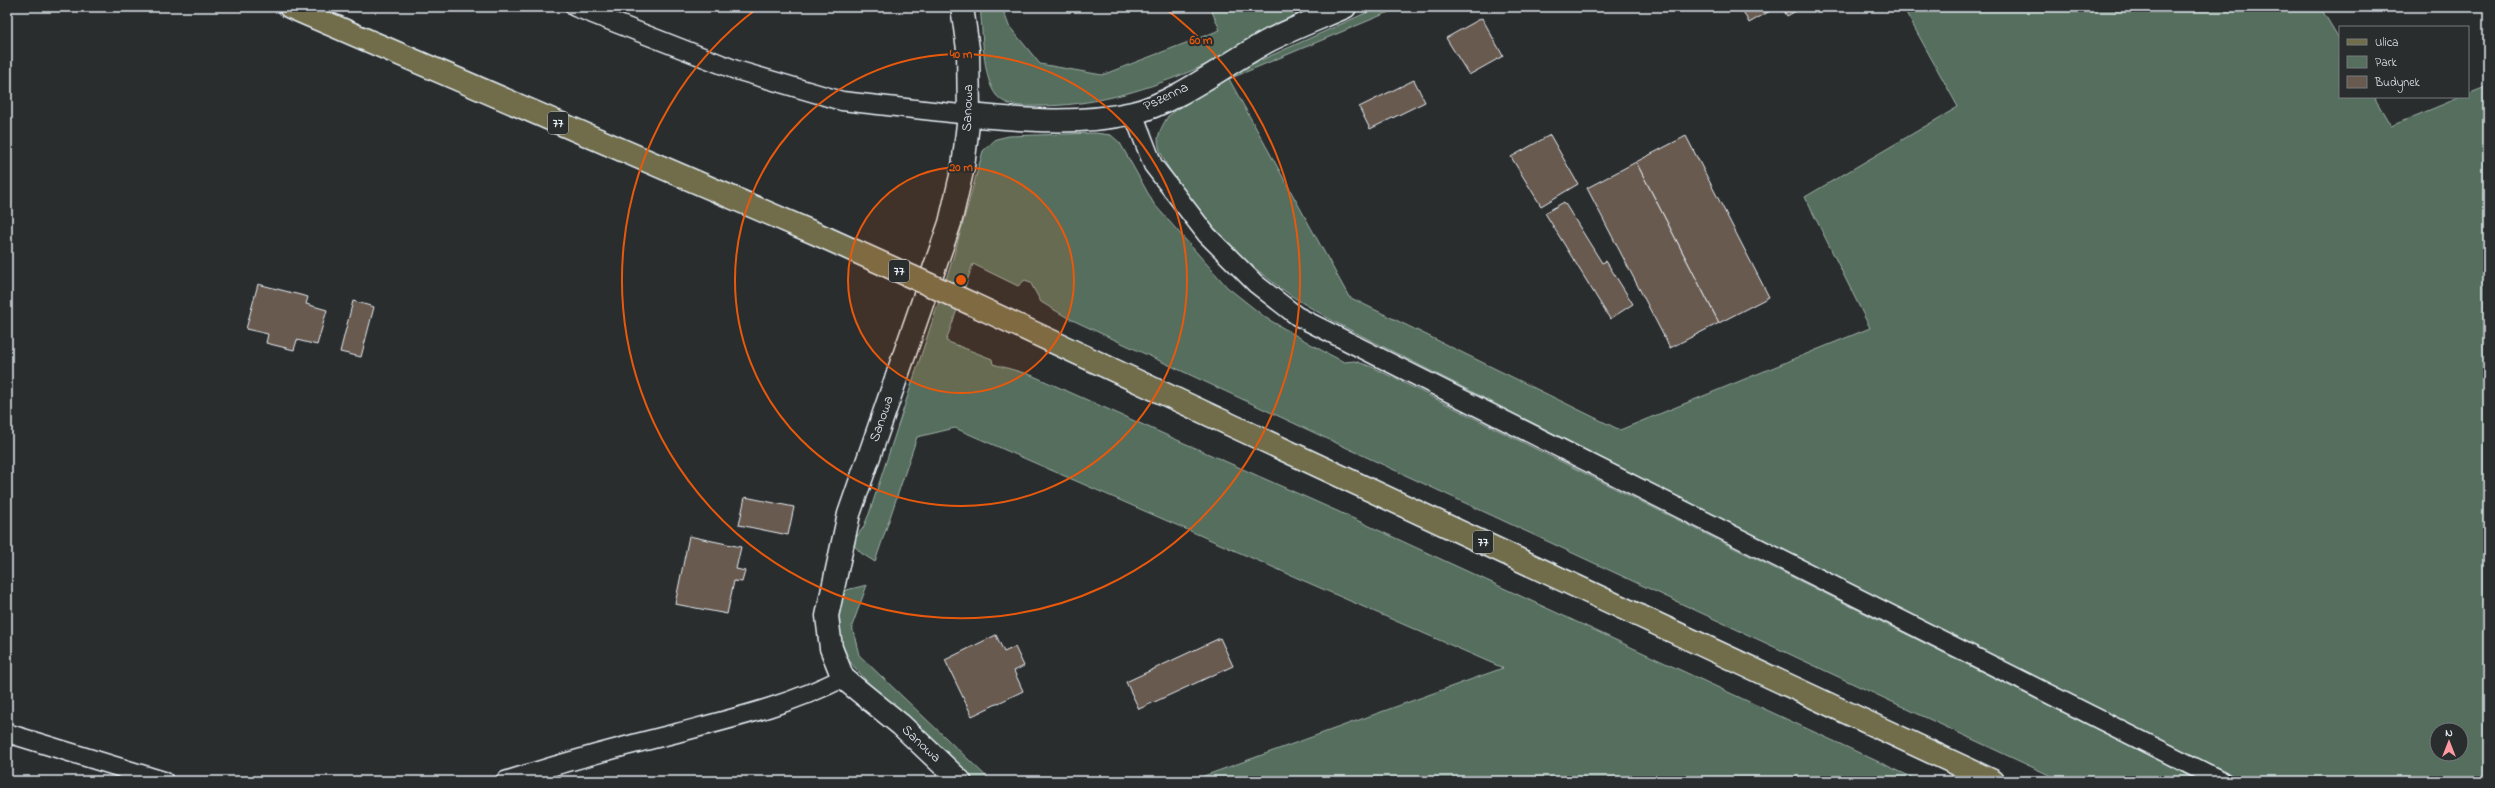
<svg xmlns="http://www.w3.org/2000/svg" width="2495" height="788" font-family="'Indie Flower',sans-serif">
  <rect width="100%" height="100%" fill="#2a2d2e"/>
  <filter id="ink" filterUnits="userSpaceOnUse"><feTurbulence type="fractalNoise" baseFrequency=".025" numOctaves="2"/><feDisplacementMap in="SourceGraphic" scale="8" xChannelSelector="R" yChannelSelector="G"/><feConvolveMatrix kernelMatrix="1 2 1 2 8 2 1 2 1" color-interpolation-filters="sRGB"/></filter>
  <g filter="url(#ink)">
    <g fill="#556e5d" stroke="#9eb0aa" fill-rule="evenodd">
      <path d="M980 7H1002L1009 26 1040 64 1102 75 1220 30 1210 7H1328C1237 49 1142 106 1039 106 1024 106 1007 108 996 95 982 77 983 31 980 7Z"/>
      <path d="M1379 7H1401L1229 79 1349 297 1620 430 1870 328 1805 197 1958 107 1903 7H2320L2340 40V97H2374L2391 126 2461 97H2468V94L2488 86V781H2244L1819 569 1333 321C1315 310 1296 300 1279 287 1264 275 1246 262 1232 248 1213 228 1157 166 1158 139 1159 131 1164 123 1168 116L1228 75ZM2437 730H2461V754H2437Z"/>
      <path d="M1095 133 1111 135 1120 143 1154 204 1227 287 1266 318 1321 350 1344 362 1355 361 1372 367 2200 781H2062L1068 318 1041 302 1030 282 1025 280 1018 286 973 264 946 341 992 359 993 364 1031 375 1337 511 1920 781H1190L1503 668 955 428 917 437 875 562 861 553 852 543 863 528 869 514 953 258 983 151 996 139 1009 136Z"/>
      <path d="M867 585 852 626 859 655 991 781H975C945 754 844 671 836 637 833 624 838 605 838 592Z"/>
    </g>
    <g fill="#695a50" stroke="#e8f1f8">
      <path d="M1741 7H1777L1749 23Z"/>
      <path d="M1782 7H1803L1787 16Z"/>
      <path d="M1482 18 1503 56 1469 75 1446 38Z"/>
      <path d="M1414 80 1425 102 1370 129 1359 107Z"/>
      <path d="M1550 135 1578 184 1541 206 1511 157Z"/>
      <path d="M1686 136 1769 297 1719 323 1636 162Z"/>
      <path d="M1636 162 1719 323 1670 348 1587 188Z"/>
      <path d="M1564 202 1602 263 1606 261 1633 304 1610 319 1545 213Z"/>
      <path d="M258 284 308 297 306 304 327 310 317 345 297 340 294 350 266 343 268 334 246 329Z"/>
      <path d="M353 301 374 307 361 357 340 352Z"/>
      <path d="M745 497 794 507 788 535 739 525Z"/>
      <path d="M689 536 741 547 736 569 745 571 742 582 734 581 727 614 675 604Z"/>
      <path d="M996 635 1004 652 1015 647 1024 666 1014 671 1023 691 972 716 945 660Z"/>
      <path d="M1220 638 1233 666 1139 709 1126 682Z"/>
    </g>
    <g fill="none" stroke-linecap="round" stroke-linejoin="round">
      <defs>
        <g id="lane">
          <path d="M575 7 736 70 842 101 969 115"/>
          <path d="M1133 113 1153 165 1207 235 1256 284 1297 316 2222 781"/>
          <path d="M7 733 164 781"/>
          <path d="M505 781C562 763 619 747 677 733 734 718 790 705 843 678"/>
        </g>
        <g id="street">
          <path d="M969 115C1023 120 1080 125 1133 113 1178 102 1228 62 1270 40 1294 28 1320 18 1345 7"/>
          <path d="M960 781 901 725 843 678 831 648 827 616 849 514 950 223 963 167 969 115 968 49 962 7"/>
        </g>
        <g id="primary">
          <path d="M290 7 826 238"/>
          <path d="M972 304 1993 781"/>
        </g>
      </defs>
      <use href="#lane" stroke="#e8f1f8" stroke-width="21"/>
      <use href="#street" stroke="#e8f1f8" stroke-width="25"/>
      <use href="#primary" stroke="#e8f1f8" stroke-width="25"/>
      <use href="#lane" stroke="#2a2d2e" stroke-width="18"/>
      <use href="#street" stroke="#2a2d2e" stroke-width="22"/>
      <use href="#primary" stroke="#716d4b" stroke-width="22"/>
      <defs>
        <path id="primary-bridge" d="M826 238 972 304"/>
      </defs>
      <use href="#primary-bridge" stroke="#e8f1f8" stroke-width="25" stroke-linecap="butt"/>
      <use href="#primary-bridge" stroke="#716d4b" stroke-width="22"/>
    </g>
  </g>
  <circle cx="961" cy="280" r="113" fill="#e8590c" fill-opacity=".12"/>
  <g fill="none" stroke="#e8590c" stroke-width="2">
    <circle cx="961" cy="280" r="113"/>
    <circle cx="961" cy="280" r="226"/>
    <path d="M1163 7A339 339 0 1 1 759 7"/>
  </g>
  <g text-anchor="middle" dominant-baseline="central" stroke-width="4" stroke-linejoin="round" paint-order="stroke">
    <g fill="#2a2d2e" stroke="#afb6bb" stroke-width="1">
      <rect x="548" y="112" width="20" height="22" rx="3"/>
      <rect x="889" y="260" width="20" height="22" rx="3"/>
      <rect x="1473" y="531" width="20" height="22" rx="3"/>
    </g>
    <g font-size="13" font-weight="bold" fill="#e8f1f8">
      <text x="558" y="123">77</text>
      <text x="899" y="271">77</text>
      <text x="1483" y="542">77</text>
    </g>
    <g font-size="14" fill="#e8f1f8" stroke="#2a2d2e">
      <text transform="translate(1166 97) rotate(-26)">Pszenna</text>
      <text transform="translate(968 108) rotate(-88)">Sanowa</text>
      <text transform="translate(882 419) rotate(-71)">Sanowa</text>
      <text transform="translate(921 744) rotate(43)">Sanowa</text>
    </g>
  </g>
  <circle cx="961" cy="280" r="6" fill="#e8590c" stroke="#2a2d2e" stroke-width="2"/>
  <g font-size="12" text-anchor="middle" font-weight="bold" fill="#e8590c" stroke="#2a2d2e" stroke-width="4" stroke-linejoin="round" paint-order="stroke">
    <text x="1201" y="44">60 m</text>
    <text x="961" y="58">40 m</text>
    <text x="961" y="171">20 m</text>
  </g>
  <rect width="2495" height="788" fill="none" stroke="#2a2d2e" stroke-width="24"/>
  <rect x="12" y="12" width="2471" height="764" fill="none" stroke="#e8f1f8" stroke-width="1.5" filter="url(#ink)"/>
  <rect x="2339" y="26" width="130" height="72" fill="#2a2d2e" stroke="#767b7f"/>
  <rect x="2347" y="39" width="20" height="6" fill="#716d4b" stroke="#767b7f"/>
  <text x="2375" y="46" font-size="12" fill="#e8f1f8">Ulica</text>
  <rect x="2347" y="56" width="20" height="12" fill="#556e5d" stroke="#767b7f"/>
  <text x="2375" y="66" font-size="12" fill="#e8f1f8">Park</text>
  <rect x="2347" y="76" width="20" height="12" fill="#695a50" stroke="#767b7f"/>
  <text x="2375" y="86" font-size="12" fill="#e8f1f8">Budynek</text>
  <g transform="translate(2449 742)"><circle r="19" fill="#2a2d2e" stroke="#767b7f"/>
  <path d="M0-3L7 15L0 10L-7 15Z" fill="#ff9aa2"/>
  <text y="-6" font-size="11" font-weight="bold" text-anchor="middle" fill="#e8f1f8">N</text>
  </g>
</svg>
